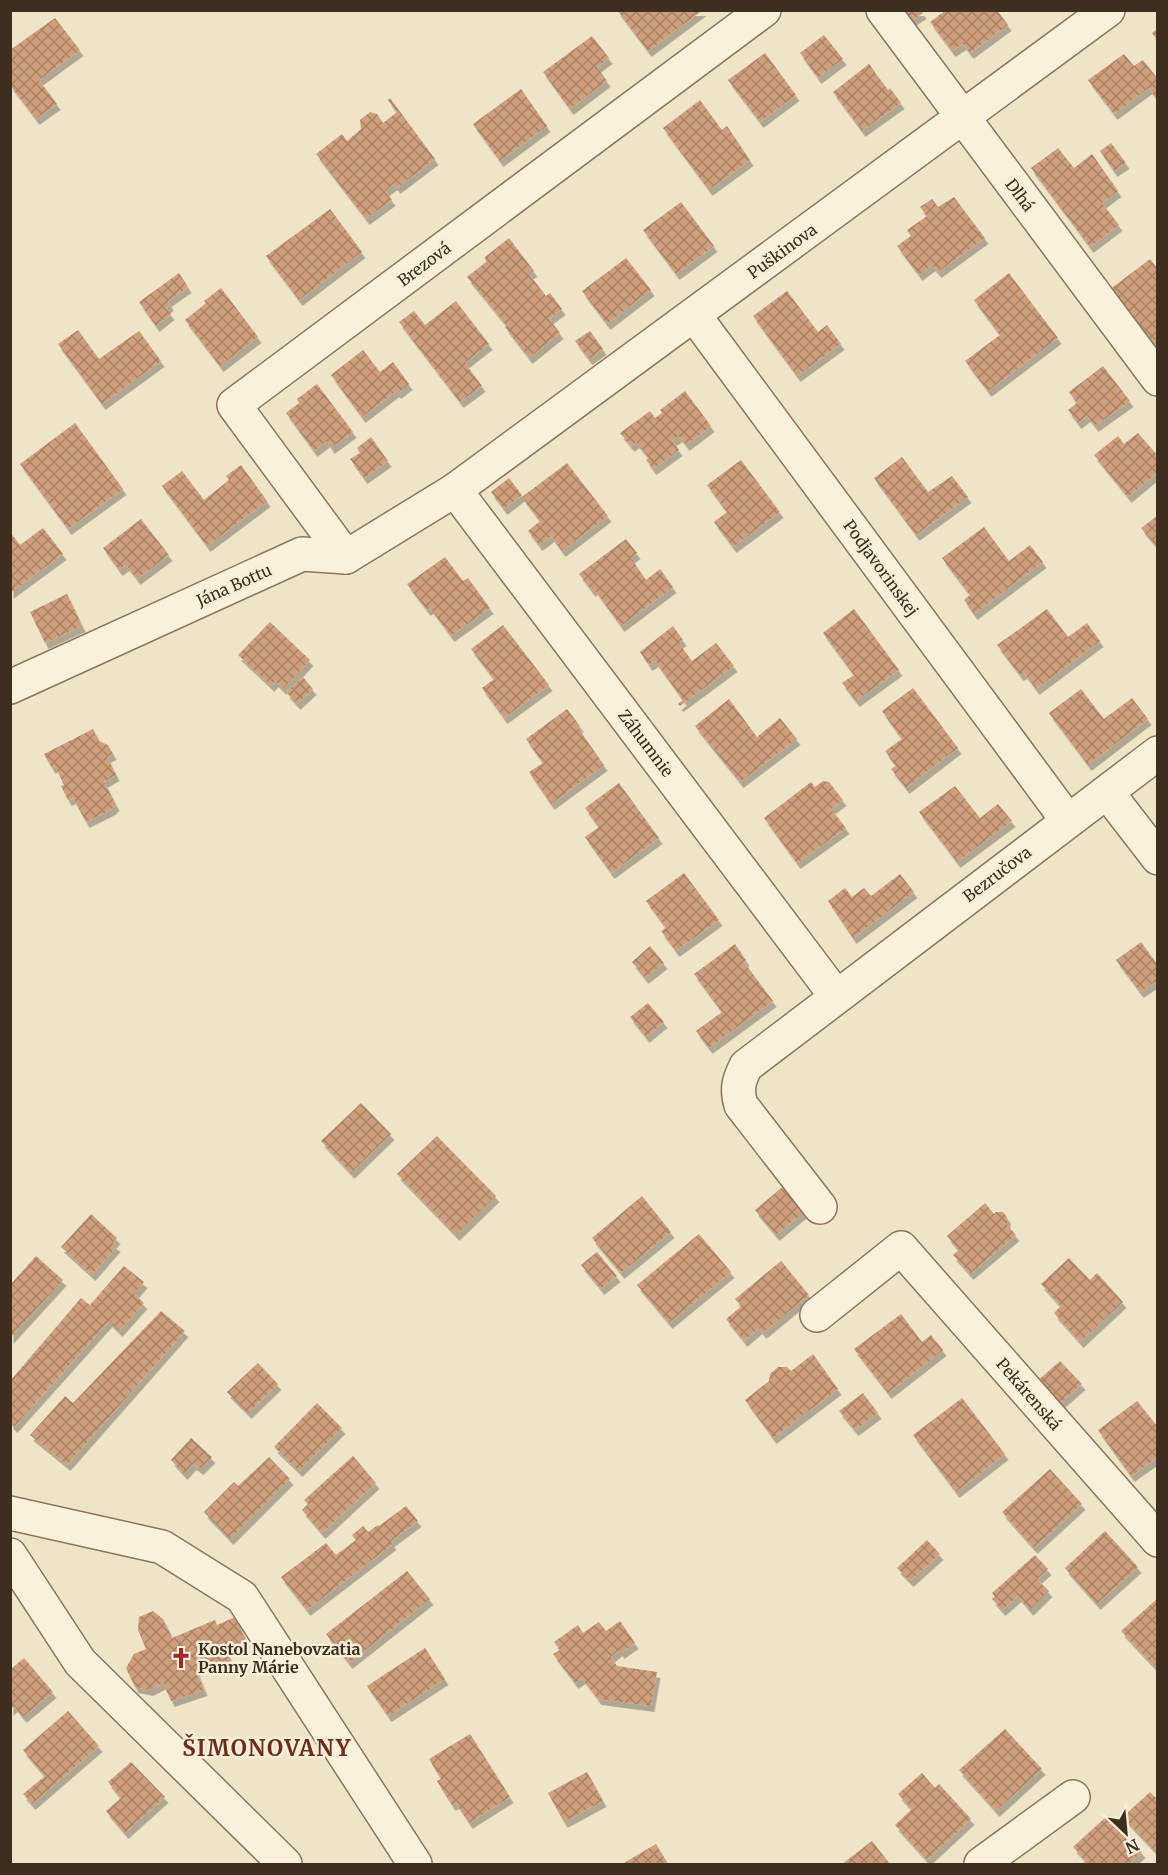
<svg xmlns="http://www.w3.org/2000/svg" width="1168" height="1875" font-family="Merriweather,serif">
  <defs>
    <pattern id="building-cross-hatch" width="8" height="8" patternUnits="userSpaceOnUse" patternTransform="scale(1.5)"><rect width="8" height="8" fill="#cf9f7d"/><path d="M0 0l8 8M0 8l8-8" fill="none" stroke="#a98266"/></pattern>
    <filter id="shadow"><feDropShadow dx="3.5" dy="6" stdDeviation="0" flood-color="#0004"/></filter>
  </defs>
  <rect width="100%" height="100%" fill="#f0e4c8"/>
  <g fill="url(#building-cross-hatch)" filter="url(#shadow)">
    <path d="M617 10H703L648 51Z"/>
    <path d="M899 10H921L923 13 908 23Z"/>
    <path d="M946 10H997L1008 25 970 53 963 44 952 51 930 22Z"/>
    <path d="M55 18 80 50 39 80 57 104 36 119 10 85V50Z"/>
    <path d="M1158 28V41L1152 33Z"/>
    <path d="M824 35 843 59 818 78 800 53Z"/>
    <path d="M592 36 609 58 597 67 607 81 570 109 543 72Z"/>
    <path d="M765 53 796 95 760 122 728 80Z"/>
    <path d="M1124 54 1134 66 1143 60 1158 79V95L1155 97 1149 88 1114 114 1088 80Z"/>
    <path d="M869 64 888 90 890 88 901 103 862 131 833 92Z"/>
    <path d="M521 89 547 126 500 161 473 124Z"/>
    <path d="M390 98 435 159 397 188 394 184 385 191 392 200 366 219 316 154 342 134 347 141 361 129 360 120 370 112 377 114 383 123 397 112 388 100Z"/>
    <path d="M700 100 722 130 727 126 750 160 709 190 663 128Z"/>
    <path d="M1111 143 1126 163 1114 171 1100 151Z"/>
    <path d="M1058 148 1074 168 1092 154 1118 191 1102 203 1119 225 1090 247 1031 168Z"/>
    <path d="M954 197 985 238 938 272 932 265 919 275 897 246 911 236 907 230 927 216 920 207 932 199 938 207Z"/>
    <path d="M681 202 714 246 676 274 643 230Z"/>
    <path d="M330 209 362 252 299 300 266 256Z"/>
    <path d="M509 238 534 271 529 274 546 296 550 293 562 309 549 319 560 333 529 358 505 327 507 326 467 277 486 262 485 257Z"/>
    <path d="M626 258 651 290 607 324 582 291Z"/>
    <path d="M1150 259 1158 269V338L1150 344 1109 290Z"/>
    <path d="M179 273 188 287 168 301 170 305 166 308 171 314 156 326 139 302Z"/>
    <path d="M1009 273 1058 338 988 391 965 361 1000 335 974 300Z"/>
    <path d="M221 288 258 337 220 366 185 320 206 303 204 301Z"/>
    <path d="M787 291 818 332 827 325 841 344 797 376 753 316Z"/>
    <path d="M456 301 489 344 465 363 482 386 460 402 399 322 414 311 425 325Z"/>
    <path d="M78 330 99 359 139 331 161 361 102 404 58 344Z"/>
    <path d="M590 331 603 349 589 359 575 341Z"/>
    <path d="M363 350 380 372 393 362 409 384 398 393 396 391 362 417 331 375Z"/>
    <path d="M1103 366 1130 401 1095 426 1087 416 1078 423 1068 410 1077 403 1069 392Z"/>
    <path d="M317 384 353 432 331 448 327 441 314 451 286 413 299 403 297 399Z"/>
    <path d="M685 391 711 426 686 445 679 436 672 441 679 450 653 469 646 460 649 458 636 442 631 446 620 433 650 411 655 418 662 413 660 410Z"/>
    <path d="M75 423 123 489 68 529 20 464Z"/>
    <path d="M1138 433 1158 456V472L1128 497 1094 455 1118 436 1124 444Z"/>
    <path d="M371 437 388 461 364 478 350 459 360 453 357 448Z"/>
    <path d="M902 457 928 492 952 476 968 497 916 535 874 478Z"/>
    <path d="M741 460 780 512 733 547 714 522 727 512 707 485Z"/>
    <path d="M567 463 608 516 562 551 551 536 539 545 528 531 540 521 522 497Z"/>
    <path d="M241 465 267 501 207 546 162 486 182 471 204 500 229 480 226 476Z"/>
    <path d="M509 478 522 495 504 509 491 492Z"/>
    <path d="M1158 515V548L1141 528Z"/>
    <path d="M141 519 169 555 137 579 126 565 119 570 103 548Z"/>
    <path d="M984 527 1009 561 1030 545 1043 562 974 614 964 600 970 595 942 558Z"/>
    <path d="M43 528 63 554 10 593V532L20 545Z"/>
    <path d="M626 539 637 553 631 558 646 580 660 569 673 587 621 626 594 589 592 591 579 574Z"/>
    <path d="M445 557 463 581 468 578 490 608 451 636 430 608 427 610 407 584Z"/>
    <path d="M67 594 82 626 45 643 30 612Z"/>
    <path d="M854 609 899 670 856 701 842 683 854 675 823 633Z"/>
    <path d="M1047 609 1068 637 1087 623 1100 641 1036 689 1024 673 1020 675 997 645Z"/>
    <path d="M270 622 310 660 283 689 275 681 271 686 238 655Z"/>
    <path d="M503 625 549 685 504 718 482 688 494 679 471 649Z"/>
    <path d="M673 626 683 640 679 643 692 661 716 643 734 666 680 706 678 704 683 700 655 661 649 665 640 652Z"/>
    <path d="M303 677 313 689 297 704 286 692Z"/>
    <path d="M913 688 958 748 906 788 891 769 896 766 885 751 902 739 882 711Z"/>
    <path d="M1081 689 1104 719 1132 698 1148 719 1088 765 1049 713Z"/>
    <path d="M729 699 757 737 780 718 797 739 740 782 695 726Z"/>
    <path d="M567 709 580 726 578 728 604 765 551 804 529 772 543 763 526 739Z"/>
    <path d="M93 729 99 741 108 745 113 754 107 757 116 775 104 782 116 805 112 809 86 822 73 798 68 800 61 786 64 785 55 766 52 768 44 754Z"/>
    <path d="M823 781 829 782 843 800 831 809 846 828 797 863 764 818 811 782 815 787Z"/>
    <path d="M619 783 659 838 611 873 585 837 599 827 585 808Z"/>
    <path d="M955 786 980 818 998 804 1012 821 957 862 919 812Z"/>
    <path d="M684 873 719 920 676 951 661 931 666 928 646 901Z"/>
    <path d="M900 874 914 892 853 938 828 901 845 888 852 897 864 888 871 896Z"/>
    <path d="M1141 942 1158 965V980L1140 992 1116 960Z"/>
    <path d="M735 944 746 960 744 962 773 1001 709 1048 696 1031 722 1012 694 974Z"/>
    <path d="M650 946 664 963 645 978 632 962Z"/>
    <path d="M648 1003 664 1022 646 1037 630 1017Z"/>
    <path d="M361 1103 391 1134 351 1173 321 1141Z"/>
    <path d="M437 1136 496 1196 456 1235 397 1174Z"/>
    <path d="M785 1185 805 1211 776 1235 755 1210Z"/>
    <path d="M642 1196 671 1232 621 1273 592 1238Z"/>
    <path d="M985 1203 994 1214 996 1212H1003L1007 1217V1225L1016 1235 970 1274 953 1255 959 1250 947 1236Z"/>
    <path d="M91 1214 117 1238 113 1243 117 1246 92 1275 61 1247Z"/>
    <path d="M699 1234 731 1272 669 1323 637 1285Z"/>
    <path d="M597 1252 617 1276 601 1289 581 1265Z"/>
    <path d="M36 1256 63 1280 10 1338V1285Z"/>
    <path d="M1069 1258 1090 1280 1097 1273 1123 1302 1080 1342 1054 1313 1061 1306 1041 1284Z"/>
    <path d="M781 1261 809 1295 763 1333 759 1328 744 1341 726 1319 742 1306 735 1299Z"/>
    <path d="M124 1266 144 1282 134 1294 144 1303 119 1331 109 1321 14 1427 10 1423V1381L81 1298 90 1305Z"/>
    <path d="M161 1311 185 1331 67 1465 30 1435 65 1396 73 1403Z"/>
    <path d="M901 1314 922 1342 931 1335 943 1350 888 1393 854 1349Z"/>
    <path d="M813 1354 838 1389 773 1438 745 1400 769 1381 770 1374 778 1367H787L791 1371Z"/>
    <path d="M1060 1361 1082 1384 1057 1406 1035 1383Z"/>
    <path d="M258 1363 278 1384 248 1413 227 1392Z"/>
    <path d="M863 1393 878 1413 855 1430 839 1411Z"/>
    <path d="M962 1398 1005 1454 956 1492 913 1435Z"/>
    <path d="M1137 1401 1158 1427V1457L1131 1476 1098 1430Z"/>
    <path d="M317 1403 342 1428 299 1471 274 1447Z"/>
    <path d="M191 1438 212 1457 200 1469 193 1464 184 1474 171 1460Z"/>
    <path d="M353 1456 376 1483 322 1533 302 1510 308 1504 304 1500Z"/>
    <path d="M269 1457 290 1479 230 1539 204 1512 234 1482 238 1486Z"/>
    <path d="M1050 1469 1082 1504 1034 1548 1002 1512Z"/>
    <path d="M406 1506 418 1521 391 1541 393 1544 307 1610 281 1577 326 1543 336 1555 356 1540 352 1535 363 1526 368 1532 378 1525 379 1526Z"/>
    <path d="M1105 1531 1138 1567 1097 1604 1065 1568Z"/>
    <path d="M927 1540 940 1554 910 1581 897 1568Z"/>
    <path d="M1035 1555 1048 1569 1037 1579 1049 1591 1030 1610 1018 1596 1002 1610 992 1599 995 1597 992 1593Z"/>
    <path d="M407 1571 430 1599 349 1663 326 1634Z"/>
    <path d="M1158 1598V1663L1154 1666 1121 1631Z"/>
    <path d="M153 1611 163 1619 172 1638 215 1620 217 1625 235 1617 246 1641 226 1650 232 1663 219 1669 215 1661 196 1670 204 1690 171 1701 163 1683 150 1690 135 1687 126 1668 134 1654 146 1649 138 1630 139 1617Z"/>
    <path d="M620 1621 635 1643 621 1653 619 1650 611 1657 617 1666 657 1672 651 1706 598 1699 582 1678 575 1683 553 1654 560 1650 554 1642 578 1625 583 1633 599 1622 606 1631Z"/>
    <path d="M425 1648 445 1679 388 1716 367 1686Z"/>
    <path d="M24 1658 53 1692 23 1717 14 1706 10 1710V1670Z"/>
    <path d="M68 1711 99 1746 32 1804 23 1794 45 1776 23 1750Z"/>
    <path d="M1005 1729 1042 1769 996 1811 959 1770Z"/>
    <path d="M470 1734 510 1797 469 1823 456 1803 452 1805 437 1781 441 1779 429 1759Z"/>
    <path d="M131 1762 165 1797 125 1833 106 1811 121 1798 108 1782Z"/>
    <path d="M587 1772 603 1801 564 1822 548 1793Z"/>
    <path d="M922 1773 935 1788 939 1784 971 1819 927 1860 895 1825 912 1809 898 1794Z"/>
    <path d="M1150 1792 1158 1800V1854L1123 1817Z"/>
    <path d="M1108 1815 1142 1852 1129 1864H1082L1086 1861 1073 1847Z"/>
    <path d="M872 1841 890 1864H842Z"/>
    <path d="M656 1844 668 1864H622Z"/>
  </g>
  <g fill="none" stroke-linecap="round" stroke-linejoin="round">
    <defs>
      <g id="minor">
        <path d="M883 10 1158 379"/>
        <path d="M694 315 1068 821"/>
        <path d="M455 490 836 996"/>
        <path d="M346 557 234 405 764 10"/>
        <path d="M10 687 302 554 346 557 455 490 1108 10"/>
        <path d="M1107 792 1158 858"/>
        <path d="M820 1207 741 1105C736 1089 739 1080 746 1066L1158 753"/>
        <path d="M817 1315 901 1248 1158 1540"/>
        <path d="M10 1513 162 1547 242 1597 415 1864"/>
        <path d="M10 1555 80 1662 285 1864"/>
        <path d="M981 1864 1073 1797"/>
      </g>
    </defs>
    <use href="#minor" stroke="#8d765c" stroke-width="36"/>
    <use href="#minor" stroke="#faf1dc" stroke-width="33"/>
  </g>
  <defs>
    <symbol id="church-bare" viewBox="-9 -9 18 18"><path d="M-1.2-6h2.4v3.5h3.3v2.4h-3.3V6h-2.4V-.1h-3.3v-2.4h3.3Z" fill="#9e2a2b" stroke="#f7eed8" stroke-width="2.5" paint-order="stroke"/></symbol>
  </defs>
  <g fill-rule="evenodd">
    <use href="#church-bare" x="166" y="1643" width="30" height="30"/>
  </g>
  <g text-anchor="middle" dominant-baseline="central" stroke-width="5" stroke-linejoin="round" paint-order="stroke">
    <g font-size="16" fill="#3d2e20" stroke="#f7eed8">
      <text transform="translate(1020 195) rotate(53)">Dlhá</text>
      <text transform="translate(782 251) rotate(-36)">Puškinova</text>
      <text transform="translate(424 264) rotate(-37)">Brezová</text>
      <text transform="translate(881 568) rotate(54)">Podjavorinskej</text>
      <text transform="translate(234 585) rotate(-24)">Jána Bottu</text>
      <text transform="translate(646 743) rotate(53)">Záhumnie</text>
      <text transform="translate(997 874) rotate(-37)">Bezručova</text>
      <text transform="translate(1029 1394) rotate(49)">Pekárenská</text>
    </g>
    <g font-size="16" font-weight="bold" fill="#3d2e20" stroke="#f7eed8" text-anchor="start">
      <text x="198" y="1649">Kostol Nanebovzatia<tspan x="198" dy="18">Panny Márie</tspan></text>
    </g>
    <g font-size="22" font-weight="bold" letter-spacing="1.5" fill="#6b2e1e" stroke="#f7eed8">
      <text x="267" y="1748">ŠIMONOVANY</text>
    </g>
  </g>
  <rect width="1168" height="1875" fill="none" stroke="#3d2e20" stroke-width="24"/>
  <g transform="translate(1126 1833) rotate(154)" stroke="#f7eed8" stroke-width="4.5" paint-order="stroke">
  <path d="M0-4.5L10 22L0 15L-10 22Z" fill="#3d2e20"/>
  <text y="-9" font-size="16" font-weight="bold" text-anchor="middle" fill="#3d2e20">N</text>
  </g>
</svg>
